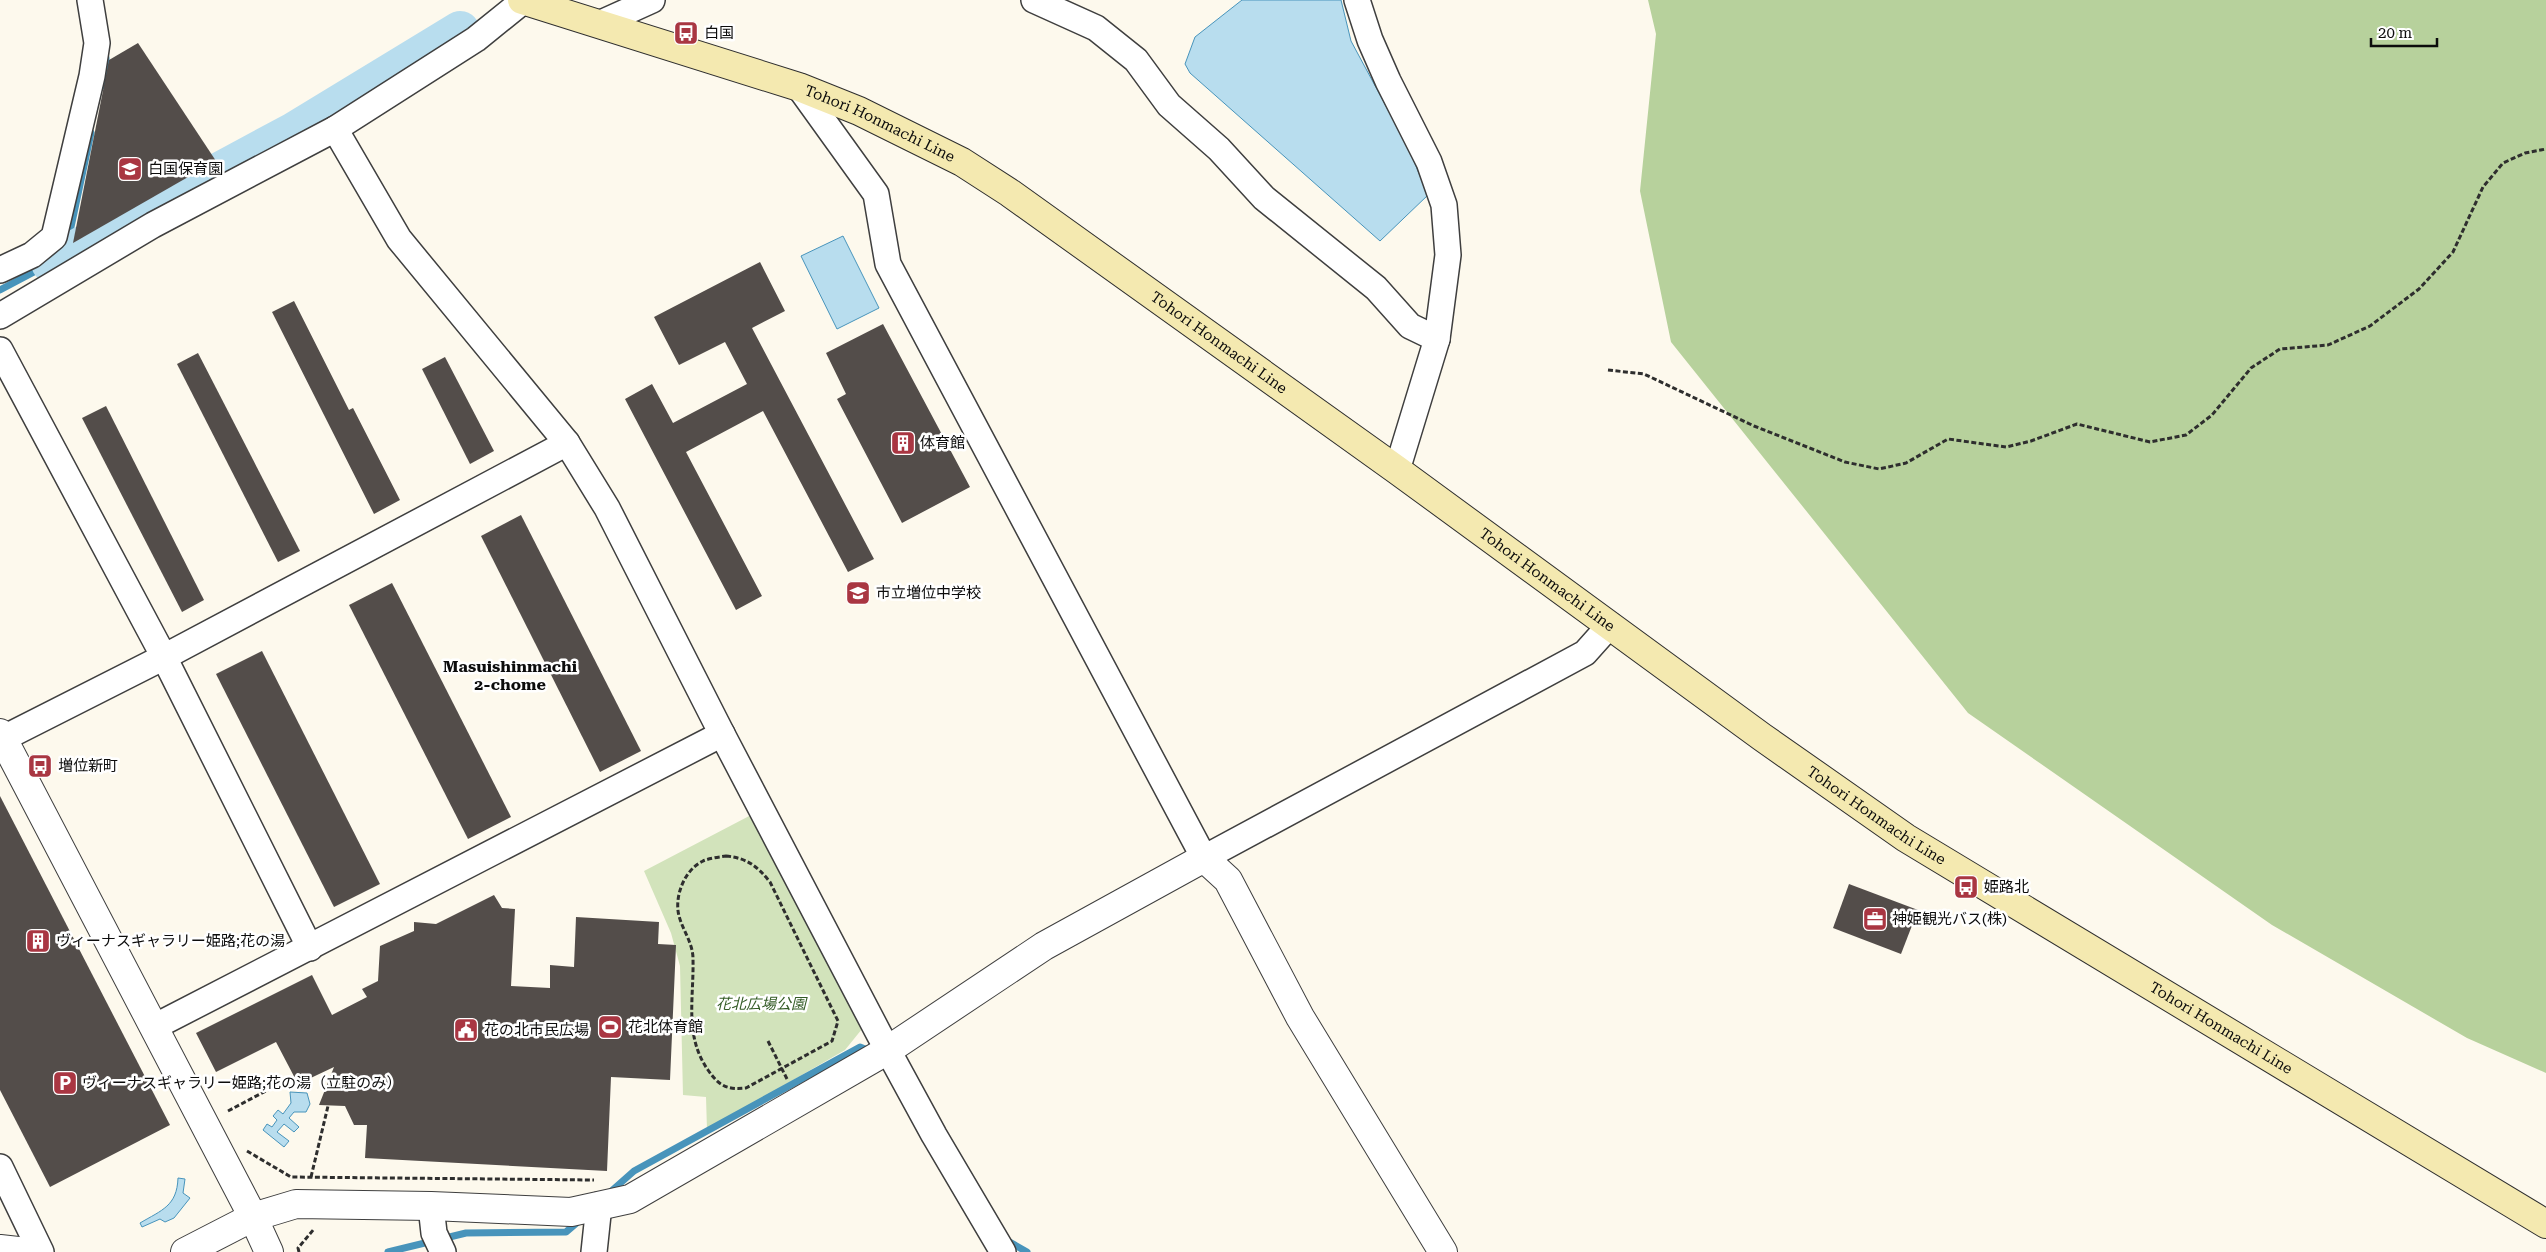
<svg xmlns="http://www.w3.org/2000/svg" width="2546" height="1252" font-family="'Roboto Serif','Noto Sans JP',serif">
  <rect width="100%" height="100%" fill="#fdf9ed"/>
  <path fill="#d2e3bb" d="M753 814 862 1029 845 1050 707 1130 706 1097 683 1095 680 966 671 933 644 871Z"/>
  <path fill="#b7d19c" d="M1648 0H2546V1073L2467 1038 2272 925 1968 713 1671 342 1640 191 1656 34Z"/>
  <g fill="#b8ddee" stroke="#4894bb">
    <path d="M1242 0H1341L1351 41 1408 147 1428 195 1380 241 1190 73 1185 64 1195 37Z"/>
    <path d="M843 236 879 308 837 329 801 256Z"/>
    <path d="M290 1092 307 1093 310 1104 306 1112H294L289 1118 299 1127 294 1132 284 1124 277 1132 289 1141 284 1147 263 1130 267 1124 272 1127 277 1120 273 1116 278 1110 283 1114 291 1103Z"/>
    <path d="M178 1178 185 1179 183 1193 190 1198 174 1218 165 1222 160 1219 142 1227 140 1223C162 1210 177 1206 178 1178Z"/>
  </g>
  <g fill="none" stroke-linecap="round" stroke-linejoin="round">
    <g stroke="#4894bb" stroke-width="7">
      <path d="M102 86 106 71V58"/>
      <path d="M0 290 51 263 68 241 91 133"/>
      <path d="M608 1194 634 1171 860 1047 870 1051"/>
      <path d="M1006 1240 1027 1252"/>
      <path d="M388 1252 466 1233 566 1232 580 1220"/>
    </g>
    <path stroke="#b8ddee" stroke-width="40" d="M51 263 294 132 460 31"/>
  </g>
  <g fill="#534d4a">
    <path d="M138 43 216 161 73 243 109 60Z"/>
    <path d="M760 262 785 311 752 328 874 559 848 572 763 411 686 452 762 596 736 610 625 399 652 384 673 423 747 384 725 342 679 365 654 317Z"/>
    <path d="M294 301 349 410 353 408 400 500 374 514 272 312Z"/>
    <path d="M883 324 970 487 902 523 837 399 846 394 826 353Z"/>
    <path d="M198 353 300 551 278 562 177 364Z"/>
    <path d="M445 357 494 451 470 464 422 369Z"/>
    <path d="M106 406 204 600 182 612 82 418Z"/>
    <path d="M521 515 641 751 600 772 481 536Z"/>
    <path d="M392 583 511 817 468 839 349 605Z"/>
    <path d="M262 651 380 884 334 907 216 674Z"/>
    <path d="M0 796 170 1125 50 1187 0 1090Z"/>
    <path d="M1849 884 1918 910 1901 954 1833 928Z"/>
    <path d="M494 895 502 908 515 909 511 986 550 988V965L574 967 576 917 659 922 658 944 676 945 670 1080 611 1077 607 1171 365 1158 367 1125H354L345 1106 319 1105 334 1067 298 1084 276 1042 216 1072 196 1033 312 975 332 1015 367 997 362 989 378 981 380 946 414 931V922L436 924Z"/>
  </g>
  <g fill="none" stroke-linecap="round" stroke-linejoin="round">
    <defs>
      <g id="minor">
        <path d="M1034 0 1096 28 1136 60 1169 105 1219 149 1264 198 1376 288 1410 326 1437 339"/>
        <path d="M1357 0 1370 40 1388 81 1429 162 1444 205 1448 255 1437 339 1397 470"/>
        <path d="M599 24 652 0"/>
        <path d="M799 87 876 194 888 264 1204 858 1585 653 1610 625"/>
        <path d="M335 129 399 239 567 443 607 508 722 734 879 1034 934 1135 1003 1252"/>
        <path d="M0 270 32 255 54 237 92 76 97 43 90 0"/>
        <path d="M0 316 153 225 335 129 476 39 523 1"/>
        <path d="M0 350 164 657 310 948"/>
        <path d="M0 740 164 657 567 443"/>
        <path d="M154 1027 722 734"/>
        <path d="M0 1167 41 1252"/>
        <path d="M431 1206 434 1233 443 1252"/>
        <path d="M594 1252 599 1205"/>
      </g>
      <g id="tertiary">
        <path d="M0 733 253 1217 269 1252"/>
        <path d="M0 1249 27 1252"/>
        <path d="M185 1252 253 1217 296 1204 431 1206 571 1212 630 1199 888 1050 1044 946 1204 858 1228 880 1300 1017 1443 1252"/>
      </g>
      <g id="secondary">
        <path id="s1" d="M522 0 799 87 859 111 962 162 1010 193 1397 470 1762 737 1906 838 2546 1224"/>
      </g>
    </defs>
    <use href="#minor" stroke="#3f3f3f" stroke-width="28"/>
    <use href="#tertiary" stroke="#3f3f3f" stroke-width="30"/>
    <use href="#secondary" stroke="#2e2e2e" stroke-width="30"/>
    <g stroke="#2e2e2e" stroke-width="3" stroke-dasharray="5 2.5" stroke-linecap="butt">
      <path d="M1608 370 1644 374 1754 426 1845 462 1879 469 1906 463 1948 439 2006 447 2031 441 2077 424 2150 442 2186 435 2212 415 2251 368 2280 349 2328 345 2370 326 2419 289 2453 252 2483 187 2503 163 2525 153 2546 149"/>
      <path d="M726 856C747 858 757 866 770 882L838 1021 832 1041 746 1088C727 1090 719 1086 708 1070 684 1036 694 998 693 959 693 943 683 931 679 916 674 897 684 870 703 861 710 858 719 857 726 856Z"/>
      <path d="M768 1041 788 1081"/>
      <path d="M228 1111 294 1076"/>
      <path d="M247 1151 291 1177 594 1180"/>
      <path d="M311 1177 328 1106"/>
      <path d="M299 1252 298 1248 314 1229"/>
    </g>
    <use href="#minor" stroke="#fff" stroke-width="25"/>
    <use href="#tertiary" stroke="#fff" stroke-width="28"/>
    <use href="#secondary" stroke="#f4e9b0" stroke-width="28"/>
  </g>
  <defs>
    <symbol id="bus-square" viewBox="-11 -11 22 22"><rect x="-9" y="-9" width="18" height="18" rx="4" fill="#a93642" stroke="#fff"/><path d="M-5-6H5V4H4V6H2V4H-2V6H-4V4H-5ZM-3.5-4V0h7V-4ZM-3.5 1.2v1.5H-2V1.2ZM2 1.2v1.5H3.5V1.2Z" fill="#fff"/></symbol>
    <symbol id="school-square" viewBox="-11 -11 22 22"><rect x="-9" y="-9" width="18" height="18" rx="4" fill="#a93642" stroke="#fff"/><path d="M0-5L7-2L0 1L-7-2ZM-4 1L0 2.5L4 1V4Q0 6-4 4Z" fill="#fff"/></symbol>
    <symbol id="building-square" viewBox="-11 -11 22 22"><rect x="-9" y="-9" width="18" height="18" rx="4" fill="#a93642" stroke="#fff"/><path d="M-4-6H4V6H1V3H-1V6H-4ZM-2.5-4.3h1.7v1.8h-1.7ZM.8-4.3h1.7v1.8H.8ZM-2.5-1h1.7V.8h-1.7ZM.8-1h1.7V.8H.8Z" fill="#fff"/></symbol>
    <symbol id="office-square" viewBox="-11 -11 22 22"><rect x="-9" y="-9" width="18" height="18" rx="4" fill="#a93642" stroke="#fff"/><path d="M-6-3h4V-5.5h4V-3h4V5H-6ZM-1-4.5V-3h2v-1.5ZM-6 0V1H6V0Z" fill="#fff"/></symbol>
    <symbol id="stadium-square" viewBox="-11 -11 22 22"><rect x="-9" y="-9" width="18" height="18" rx="4" fill="#a93642" stroke="#fff"/><path d="M0-5a6.5 5 0 1 0 0 10a6.5 5 0 1 0 0-10ZM-3.5-1.8h7v3.6h-7Z" fill="#fff"/></symbol>
    <symbol id="civic-square" viewBox="-11 -11 22 22"><rect x="-9" y="-9" width="18" height="18" rx="4" fill="#a93642" stroke="#fff"/><path d="M-.6-6.5H3V-4.5H.6V-3L4-1V1h2V6H-6V1h2V-1L-.6-3ZM-1.2 2.5V6h2.4V2.5Z" fill="#fff"/></symbol>
    <symbol id="parking-square" viewBox="-11 -11 22 22"><rect x="-9" y="-9" width="18" height="18" rx="4" fill="#a93642" stroke="#fff"/><path d="M-3.5-5.5H1a3.5 3.5 0 0 1 0 7H-1V5.5H-3.5ZM-1-3.4V-.6H.8a1.4 1.4 0 0 0 0-2.8Z" fill="#fff"/></symbol>
  </defs>
  <g fill-rule="evenodd">
    <use href="#bus-square" x="672" y="19" width="28" height="28"/>
    <use href="#school-square" x="116" y="155" width="28" height="28"/>
    <use href="#building-square" x="889" y="429" width="28" height="28"/>
    <use href="#school-square" x="844" y="579" width="28" height="28"/>
    <use href="#bus-square" x="26" y="752" width="28" height="28"/>
    <use href="#bus-square" x="1952" y="873" width="28" height="28"/>
    <use href="#office-square" x="1861" y="905" width="28" height="28"/>
    <use href="#building-square" x="24" y="927" width="28" height="28"/>
    <use href="#stadium-square" x="596" y="1013" width="28" height="28"/>
    <use href="#civic-square" x="452" y="1016" width="28" height="28"/>
    <use href="#parking-square" x="51" y="1069" width="28" height="28"/>
  </g>
  <g text-anchor="middle" dominant-baseline="central" stroke-width="5" stroke-linejoin="round" paint-order="stroke">
    <g font-size="15" fill="#0c0c0c" stroke="#fff" text-anchor="start">
      <text x="704" y="33">白国</text>
      <text x="148" y="169">白国保育園</text>
      <text x="920" y="443">体育館</text>
      <text x="876" y="593">市立増位中学校</text>
      <text x="58" y="766">増位新町</text>
      <text x="1984" y="887">姫路北</text>
      <text x="1892" y="919">神姫観光バス(株)</text>
      <text x="56" y="941">ヴィーナスギャラリー姫路;花の湯</text>
      <text x="628" y="1027">花北体育館</text>
      <text x="484" y="1030">花の北市民広場</text>
      <text x="82" y="1083">ヴィーナスギャラリー姫路;花の湯（立駐のみ）</text>
    </g>
    <g font-size="15" fill="#0c0c0c" stroke="#fff">
      <text stroke="none"><textPath href="#s1" startOffset="379">Tohori Honmachi Line</textPath></text>
      <text stroke="none"><textPath href="#s1" startOffset="784">Tohori Honmachi Line</textPath></text>
      <text stroke="none"><textPath href="#s1" startOffset="1189">Tohori Honmachi Line</textPath></text>
      <text stroke="none"><textPath href="#s1" startOffset="1594">Tohori Honmachi Line</textPath></text>
      <text stroke="none"><textPath href="#s1" startOffset="1999">Tohori Honmachi Line</textPath></text>
    </g>
    <g font-size="15" font-style="italic" fill="#335b25" stroke="#fff">
      <text x="761" y="1004">花北広場公園</text>
    </g>
    <g font-size="16" font-weight="bold" fill="#0c0c0c" stroke="#fff">
      <text x="510" y="666">Masuishinmachi<tspan x="510" dy="18">2-chome</tspan></text>
    </g>
  </g>
  <path d="M2371 38v8h66v-8" fill="none" stroke="#0c0c0c" stroke-width="2.5"/>
  <text x="2378" y="38" font-size="15" fill="#0c0c0c" stroke="#ffffff" stroke-width="4" paint-order="stroke">20 m</text>
</svg>
